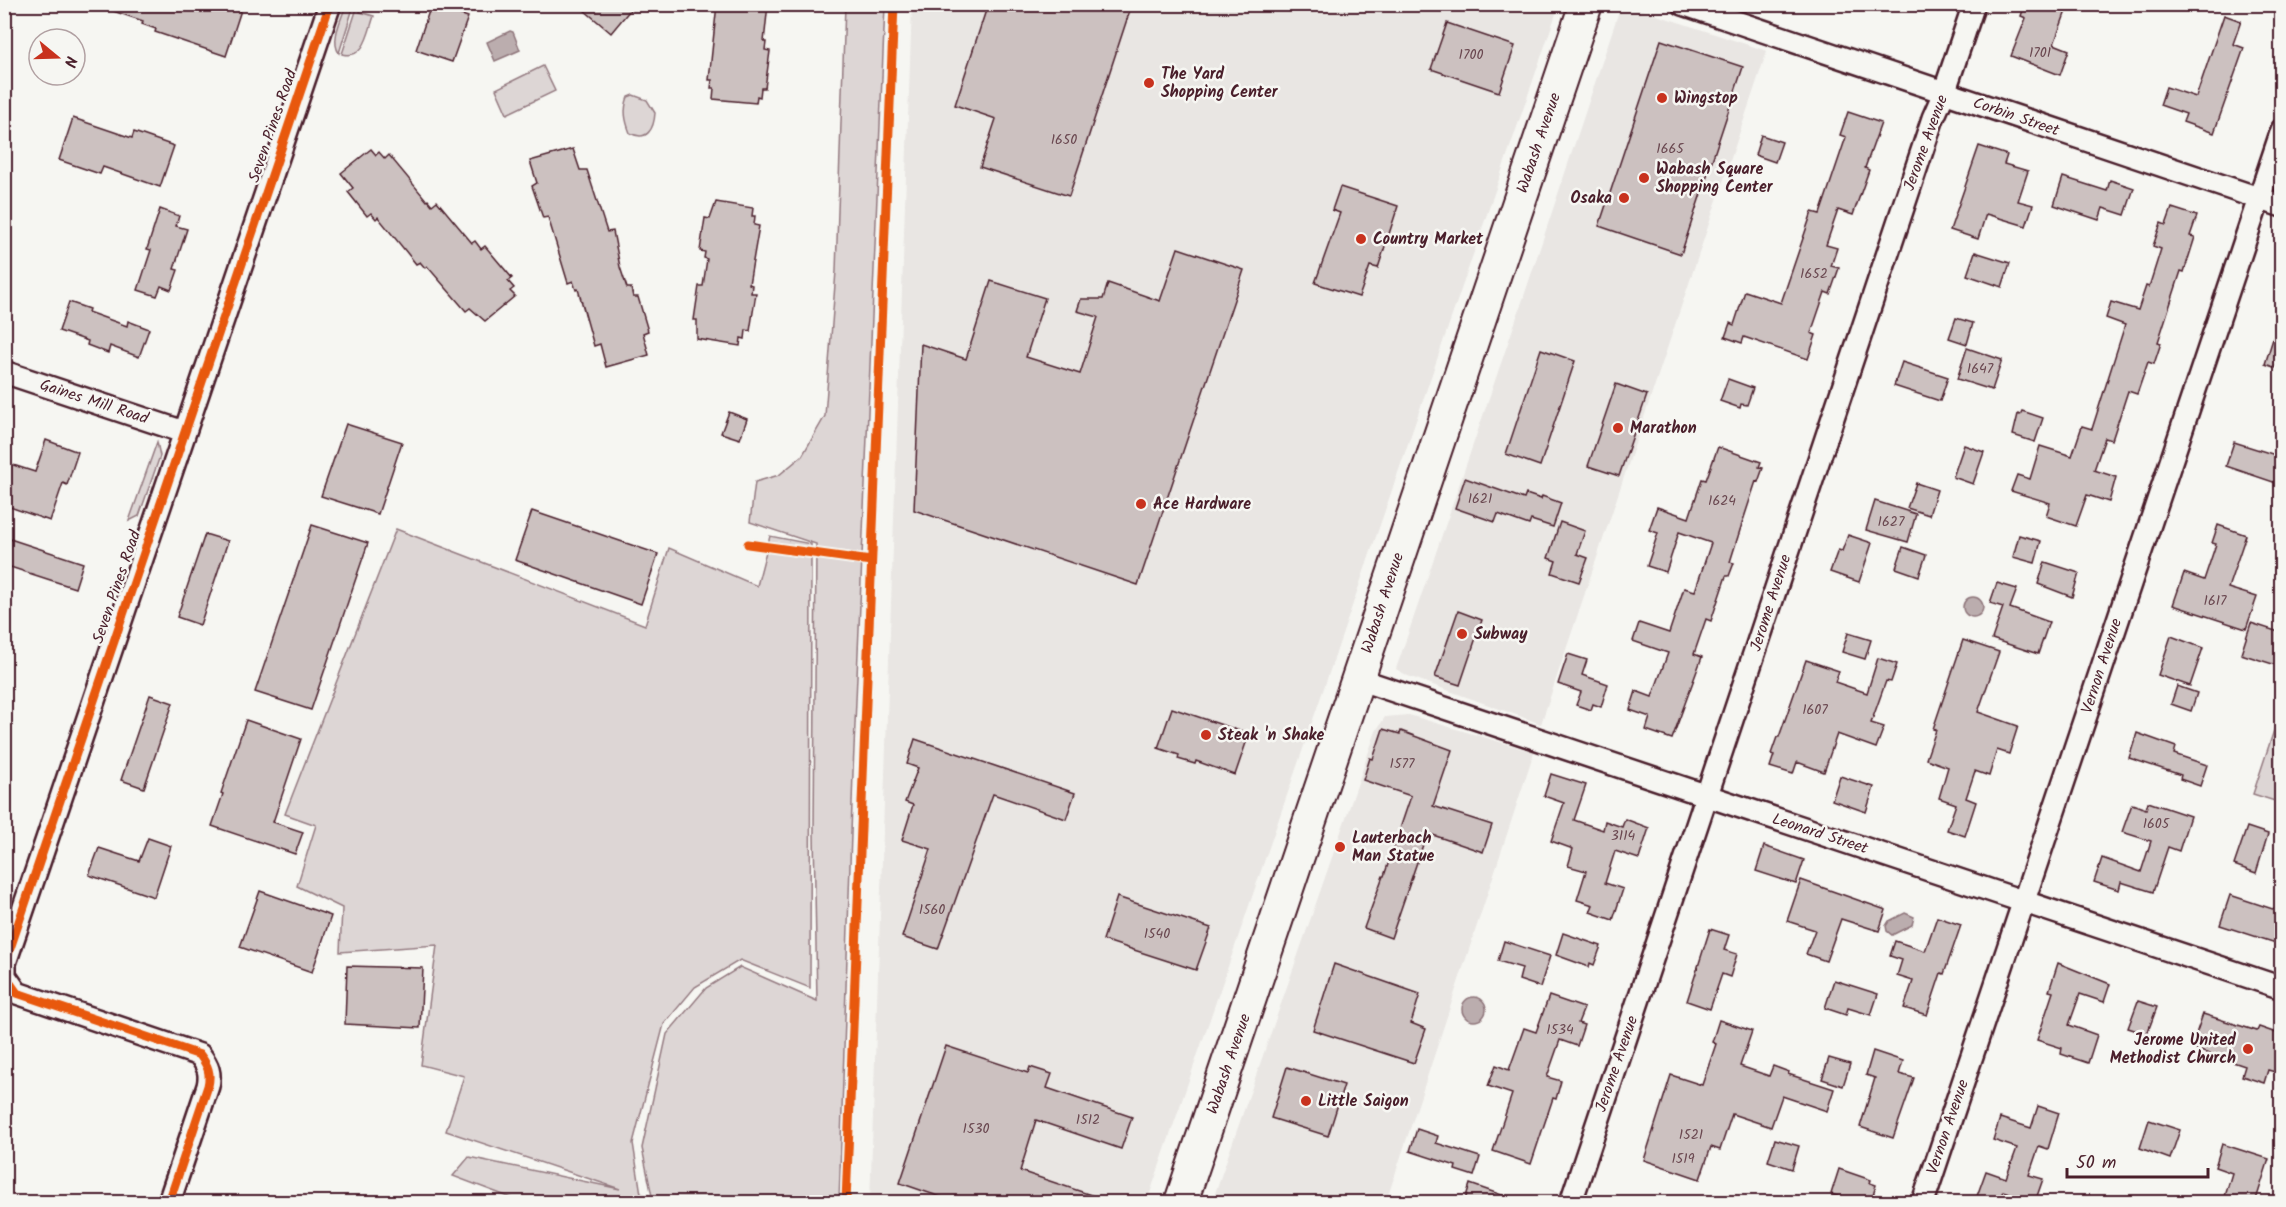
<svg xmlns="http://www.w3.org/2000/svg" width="2286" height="1207" font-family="Kalam,sans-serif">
  <rect width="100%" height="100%" fill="#f6f6f2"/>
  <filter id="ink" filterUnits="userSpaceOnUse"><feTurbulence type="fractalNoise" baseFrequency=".0167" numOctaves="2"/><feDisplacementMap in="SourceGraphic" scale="12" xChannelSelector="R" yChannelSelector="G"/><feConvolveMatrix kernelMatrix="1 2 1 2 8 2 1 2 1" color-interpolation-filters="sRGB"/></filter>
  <g filter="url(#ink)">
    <g fill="#e9e6e3">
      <path d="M912 5H1559L1147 1202H870Z"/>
      <path d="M1621 5H1626L1767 51 1541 724 1408 676 1396 669 1521 305Z"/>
      <path d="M1409 715 1534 752 1386 1202H1212L1376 731 1385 717Z"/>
    </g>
    <g fill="#ddd6d5" stroke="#947a80" stroke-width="1.5">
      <path d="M346 5H354L339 53C330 40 342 18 346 5Z"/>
      <path d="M358 5H362L360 12 374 16C368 33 365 60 342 54Z"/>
      <path d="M845 5H885L853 772 839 1202H522L453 1176 469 1157 620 1189 446 1131 464 1076 421 1065 437 945 340 952 342 908 297 886 316 825 285 814 396 529 645 625 669 548 757 586 770 536 811 544 810 988 740 960 695 987 664 1024 633 1143 641 1194 652 1196 642 1148 667 1034 706 988 740 967 817 1001 814 832 816 544 750 522 755 482 779 475 802 456 825 416 836 271Z"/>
      <path d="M543 66 555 91 507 114 496 89Z"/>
      <path d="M633 95 647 100 655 113C654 129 647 142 630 133 625 120 623 110 628 97Z"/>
      <path d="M157 442 160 456 139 516 129 521Z"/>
      <path d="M2281 709V803L2253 794Z"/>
    </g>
    <g fill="#bbadae" stroke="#8e747a" stroke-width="1.5">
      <path d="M510 31 513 32 520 50 495 61 487 42Z"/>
      <circle cx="1973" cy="607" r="10"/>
      <path d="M1905 913 1914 917 1912 925 1892 935 1887 931 1886 926 1889 921Z"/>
      <circle cx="1474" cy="1009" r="12"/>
    </g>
    <g fill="#ccc1c0" stroke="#4a1f2b" stroke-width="1.5">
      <path d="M101 4H243L226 56 155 32 156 29 142 24 143 21 101 7Z"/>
      <path d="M577 4H635L611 33Z"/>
      <path d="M717 4H768L764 42H766L765 50 770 51 765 88H761L760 97 757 96 756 103 713 99 714 88H711L712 80H709Z"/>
      <path d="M988 4H1132L1069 196 980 167 996 119 955 105Z"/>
      <path d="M2025 4H2046L2066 11 2054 44 2069 50 2060 75 2011 56 2026 18 2021 16Z"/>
      <path d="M431 5 468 17 452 62 416 50Z"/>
      <path d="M2224 15 2241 21 2233 44 2244 48 2214 133 2183 122 2186 114 2160 105 2166 87 2196 97Z"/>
      <path d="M1447 23 1515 46 1499 92 1431 69Z"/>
      <path d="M1661 40 1743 67 1681 254 1599 226Z"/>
      <path d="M1848 112 1881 123 1865 168 1869 170 1853 215 1838 210 1826 245 1837 248 1831 266 1839 268 1830 294 1825 292 1811 333 1816 335 1808 359 1744 337 1742 343 1725 337 1730 323 1734 325 1745 291 1781 303 1812 212 1820 214 1846 137 1840 135Z"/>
      <path d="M73 118 132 138 134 132 174 146 160 187 103 167 100 174 59 160Z"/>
      <path d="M1761 135 1782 142 1775 162 1755 155Z"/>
      <path d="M1979 146 2007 155 2004 164 2028 171 2018 201 2033 205 2026 226 1986 214 1978 239 1950 230Z"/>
      <path d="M371 149 376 155 379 152 385 159 389 155 427 201 428 200 432 205 437 201 472 243 475 241 481 249 485 246 512 278 508 281 514 288 510 291 515 296 485 321 470 308 466 311 427 266 425 268 420 262 416 264 378 217 376 219 371 213 367 216 348 192 353 188 341 173Z"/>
      <path d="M573 149 580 170H587L607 232 613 231 620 267 627 288H631L633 297H638L648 331 643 333 649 355 606 367 600 344 594 346 578 289 576 290 573 281 568 283 548 217 543 218 532 186 537 183 530 161Z"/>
      <path d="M2063 177 2107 191 2110 180 2134 188 2125 215 2103 208 2099 220 2054 205Z"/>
      <path d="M1340 187 1398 206 1378 268 1370 266 1359 297 1315 283 1340 213 1332 210Z"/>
      <path d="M716 202 753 208 752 216H755L754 225 759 226 749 284 752 285 751 293H756L750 331 746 330 745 339 741 338 740 346 697 339V320H694L699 286H703L707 259 704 258 705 252 700 251 705 218 710 219Z"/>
      <path d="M2172 208 2197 216 2190 236 2195 237 2184 272 2181 271 2158 342 2161 343 2154 364 2148 362 2137 394 2128 391 2112 440 2105 438 2094 470 2116 477 2109 502 2087 495 2076 526 2046 516 2050 503 2011 491 2017 475 2030 479 2040 446 2072 456 2082 426 2092 429 2125 325 2106 318 2111 302 2138 310 2146 286 2149 287 2161 249 2153 246 2161 223 2166 225Z"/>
      <path d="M160 209 179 216 176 226 187 229 174 269 178 270 171 290 161 286 157 296 138 290 151 250 147 249Z"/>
      <path d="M1178 248 1244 270 1138 585 914 510 921 344 966 359 991 281 1045 298 1026 357 1080 374 1098 317 1077 311 1081 299H1103L1108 283 1160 301Z"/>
      <path d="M1975 252 2010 263 2002 287 1967 275Z"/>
      <path d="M69 302 89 309 88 312 127 326 128 321 149 329 139 357 110 346 108 353 87 345 88 341 59 331Z"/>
      <path d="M1956 318 1973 323 1967 344 1949 338Z"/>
      <path d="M2278 323 2282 324V370L2265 364Z"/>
      <path d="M1967 348 2002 360 1992 390 1957 379Z"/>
      <path d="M1541 349 1575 361 1540 466 1506 454Z"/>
      <path d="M1902 362 1948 377 1940 401 1894 386Z"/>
      <path d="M1728 379 1753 388 1747 405 1741 404 1740 408 1720 401Z"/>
      <path d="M1616 384 1647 395 1619 476 1588 466Z"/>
      <path d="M2022 411 2043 418 2035 442 2013 435 2018 414 2020 415Z"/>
      <path d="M729 412 747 419 740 439 721 433Z"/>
      <path d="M346 424 402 442 378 514 321 496Z"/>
      <path d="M46 440 78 452 67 485 63 483 50 521 4 505V462L35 472Z"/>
      <path d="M2234 442 2282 457V485L2226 466Z"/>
      <path d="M1964 445 1984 452 1973 484 1953 477Z"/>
      <path d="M1718 447 1761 462 1759 467 1763 468 1758 482 1756 481 1741 527 1730 562 1734 563 1729 576H1726L1711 621 1706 619 1694 654 1702 657 1672 739 1646 730 1650 717 1630 710 1636 691 1652 697 1668 653 1633 641 1639 623 1669 633 1684 588 1695 591 1711 543 1679 532 1666 572 1647 566 1658 533 1649 530 1657 507 1689 518 1702 479 1706 480Z"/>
      <path d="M1465 478 1524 499 1526 494 1541 499 1542 496 1561 503 1553 527 1531 520 1529 525 1498 514 1495 522 1455 508Z"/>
      <path d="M1916 483 1937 490 1929 515 1907 508Z"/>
      <path d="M1875 501 1916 514 1908 542 1866 530Z"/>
      <path d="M532 511 658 554 641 604 515 560Z"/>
      <path d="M1560 522 1585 531 1577 554 1588 558 1579 582 1552 573 1556 561 1548 558Z"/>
      <path d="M312 525 368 543 311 710 255 692Z"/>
      <path d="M2218 525 2246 535 2228 588 2257 597 2246 629 2173 605 2184 573 2204 580 2216 544 2212 543Z"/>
      <path d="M205 534 228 541 200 625 177 617Z"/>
      <path d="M1848 535 1872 543 1859 582 1830 572 1838 550 1842 551Z"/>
      <path d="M2019 535 2041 541 2035 563 2013 557Z"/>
      <path d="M4 537 83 563 75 588 4 565Z"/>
      <path d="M1903 547 1926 555 1919 576 1896 568Z"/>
      <path d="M2045 562 2079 573 2072 597 2038 584Z"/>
      <path d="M1997 583 2017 589 2010 608 2049 622 2038 654 1992 639 2003 607 1990 603Z"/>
      <path d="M1458 611 1482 620 1460 685 1435 677Z"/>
      <path d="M2251 623 2282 633V667L2241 654Z"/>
      <path d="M1848 633 1871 640 1865 659 1842 652Z"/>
      <path d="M2171 636 2203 648 2190 686 2158 675Z"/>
      <path d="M1963 640 1999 652 1978 712 2018 726 2009 754 1997 750 1989 776 1975 771 1966 798 1976 802 1965 836 1947 830 1956 804 1939 798 1948 767 1926 759 1936 730 1933 729Z"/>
      <path d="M1568 654 1587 660 1582 675 1608 684 1601 707 1593 704 1591 710 1576 705 1581 692 1558 684Z"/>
      <path d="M1878 658 1897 664 1891 682 1886 681 1871 723 1884 727 1876 748 1837 734 1824 772 1797 762 1793 774 1770 767 1774 755 1771 754 1777 737H1779L1806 660 1839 671 1835 682 1867 693Z"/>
      <path d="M2177 686 2197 693 2191 711 2171 704Z"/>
      <path d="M150 695 173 703 144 788 121 780Z"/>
      <path d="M1172 708 1249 734 1235 775 1196 761 1195 764 1178 759 1179 755 1158 748Z"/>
      <path d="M246 720 301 739 273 822 303 832 295 854 212 826 223 794 221 793Z"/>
      <path d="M1383 729 1400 734 1401 731 1452 750 1433 806 1492 825 1483 852 1427 833 1391 938 1364 928 1383 876H1384L1411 796 1363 780 1370 758 1373 759Z"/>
      <path d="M2137 733 2176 747 2174 754 2207 765 2200 786 2180 779 2181 775 2129 758Z"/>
      <path d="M915 739 1075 793 1066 819 993 794 938 949 902 937 931 849 902 840 913 805 905 802 918 768 907 764Z"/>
      <path d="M1551 774 1586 785 1574 820 1603 830 1605 821 1622 827 1625 819 1649 828 1639 859 1615 851 1605 883 1623 889 1613 920 1590 912 1593 905 1577 900 1586 871 1568 866 1573 849 1551 841 1564 803 1544 796Z"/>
      <path d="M1840 776 1874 787 1866 812 1832 800Z"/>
      <path d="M2148 802 2190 816 2179 851 2168 847 2153 892 2121 882 2119 890 2094 882 2102 858 2141 872 2151 841 2122 832 2132 804 2146 809Z"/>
      <path d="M2247 827 2268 834 2256 873 2234 865Z"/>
      <path d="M148 838 171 846 154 897 89 875 99 848 139 861Z"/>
      <path d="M1764 846 1804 860 1796 884 1756 871Z"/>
      <path d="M1801 880 1886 910 1879 931 1841 919 1826 961 1806 954 1815 930 1787 921Z"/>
      <path d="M260 891 331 916 312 972 240 947Z"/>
      <path d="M2230 895 2282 912V945L2220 925Z"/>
      <path d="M1117 897 1211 928 1196 970 1103 940Z"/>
      <path d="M1937 917 1961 925 1944 974 1941 973 1927 1015 1904 1008 1913 981 1897 976 1902 960 1890 956 1895 941 1925 951Z"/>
      <path d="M1710 929 1729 935 1724 950 1737 954 1730 977 1722 974 1710 1009 1687 1001Z"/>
      <path d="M1563 933 1601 946 1594 965 1590 963 1589 967 1556 955Z"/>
      <path d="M1504 941 1550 956 1540 987 1519 980 1522 968 1498 961Z"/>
      <path d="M2058 963 2110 984 2104 1002 2080 994 2069 1025 2097 1035 2088 1063 2061 1054 2062 1048 2037 1040 2053 992 2049 991Z"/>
      <path d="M1334 964 1420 994 1411 1023 1426 1029 1414 1063 1313 1030Z"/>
      <path d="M347 966 423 968 420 1028 345 1024Z"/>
      <path d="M1834 980 1878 994 1871 1015 1848 1008 1846 1015 1825 1008Z"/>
      <path d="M1549 996 1584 1008 1578 1023 1584 1025 1577 1046 1560 1040 1547 1077 1561 1081 1556 1099 1553 1098 1531 1164 1493 1151 1512 1094 1488 1086 1496 1065 1509 1070 1524 1028 1536 1032Z"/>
      <path d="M2138 1001 2157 1007 2147 1034 2128 1028Z"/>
      <path d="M2203 1014 2257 1031 2259 1027 2279 1034 2276 1042 2282 1044V1074L2268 1070 2264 1083 2242 1076 2245 1066 2191 1048Z"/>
      <path d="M1719 1020 1752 1031 1740 1066 1769 1076 1773 1066 1789 1072 1788 1074 1834 1089 1827 1111 1782 1096 1771 1127 1732 1114 1720 1150 1711 1147 1700 1179 1644 1160 1671 1075 1702 1085 1716 1044 1712 1042Z"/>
      <path d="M946 1046 1028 1073 1030 1067 1052 1074 1047 1088 1132 1117 1121 1149 1036 1120 1020 1171 1106 1200V1203H958L900 1183Z"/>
      <path d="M1873 1051 1903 1061 1899 1074 1914 1078 1893 1138 1860 1127 1875 1078 1866 1075Z"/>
      <path d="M1829 1058 1850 1064 1843 1086 1822 1079Z"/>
      <path d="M1287 1067 1344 1085 1328 1136 1271 1118Z"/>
      <path d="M2038 1106 2059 1113 2048 1149 2039 1146 2029 1175 2043 1179 2035 1202 2003 1191 1998 1203 1977 1196 1986 1171 2006 1178 2017 1148 1993 1140 2000 1118 2031 1128Z"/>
      <path d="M2149 1120 2180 1130 2170 1159 2140 1148Z"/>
      <path d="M1417 1129 1438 1136 1436 1143 1480 1157 1474 1176 1455 1170 1456 1166 1410 1151Z"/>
      <path d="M1775 1139 1799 1146 1792 1169 1768 1161Z"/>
      <path d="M2222 1144 2269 1159 2255 1203H2223L2232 1173 2215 1167Z"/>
      <path d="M1839 1169 1871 1180 1870 1183 1876 1185 1871 1203H1858L1831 1194Z"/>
      <path d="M1470 1184 1516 1200 1515 1203H1464Z"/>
    </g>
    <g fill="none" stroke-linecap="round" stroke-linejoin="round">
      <defs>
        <g id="street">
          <path d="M1683 4 2282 206"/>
          <path d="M4 372 184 432"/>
          <path d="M1358 679 2282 988"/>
          <path d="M169 1202 208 1086C211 1073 208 1066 200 1055L17 993 5 976V963L330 4"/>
          <path d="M1571 1202 1933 118 1944 93 1974 4"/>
          <path d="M1923 1202 2282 130"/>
        </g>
        <path id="primary" d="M1181 1202 1586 4"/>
      </defs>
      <use href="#street" stroke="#4a1f2b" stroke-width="26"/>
      <use href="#primary" stroke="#4a1f2b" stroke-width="36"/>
      <use href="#street" stroke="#f6f6f2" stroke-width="21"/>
      <use href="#primary" stroke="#f6f6f2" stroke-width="32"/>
      <defs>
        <g id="cycleway">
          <path d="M748 544 871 561"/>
          <path d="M169 1202 208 1086C211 1073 208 1066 200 1055L17 993 5 976V963L330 4"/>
          <path d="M846 1202 894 4"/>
        </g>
      </defs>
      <use href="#cycleway" stroke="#f6f6f2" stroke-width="13"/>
      <use href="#cycleway" stroke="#e8590c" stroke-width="9"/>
    </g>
  </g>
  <g fill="#c8321e" stroke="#f6f6f2" stroke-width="2">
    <circle cx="1149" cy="83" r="6"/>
    <circle cx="1662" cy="98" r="6"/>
    <circle cx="1644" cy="178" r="6"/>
    <circle cx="1624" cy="198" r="6"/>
    <circle cx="1361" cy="239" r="6"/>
    <circle cx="1618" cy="428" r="6"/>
    <circle cx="1141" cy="504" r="6"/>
    <circle cx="1462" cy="634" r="6"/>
    <circle cx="1206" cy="735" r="6"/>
    <circle cx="1340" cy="847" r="6"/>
    <circle cx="2248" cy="1049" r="6"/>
    <circle cx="1306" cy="1101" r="6"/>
  </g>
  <g text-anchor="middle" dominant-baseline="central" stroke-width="5" stroke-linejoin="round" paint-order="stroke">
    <g font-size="14" fill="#6a4850">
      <text x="2040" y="53">1701</text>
      <text x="1471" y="55">1700</text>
      <text x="1064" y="140">1650</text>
      <text x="1670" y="149">1665</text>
      <text x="1814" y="274">1652</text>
      <text x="1980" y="369">1647</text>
      <text x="1480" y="499">1621</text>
      <text x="1722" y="501">1624</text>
      <text x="1891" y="522">1627</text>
      <text x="2215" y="601">1617</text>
      <text x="1815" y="710">1607</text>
      <text x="1402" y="764">1577</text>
      <text x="2156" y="824">1605</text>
      <text x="1623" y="836">3114</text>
      <text x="932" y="910">1560</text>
      <text x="1157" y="934">1540</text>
      <text x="1560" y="1030">1534</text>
      <text x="1088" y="1120">1512</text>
      <text x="976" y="1129">1530</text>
      <text x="1691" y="1135">1521</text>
      <text x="1683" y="1159">1519</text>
    </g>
    <g font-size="16" font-weight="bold" fill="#4a1f2b" stroke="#f6f6f2" text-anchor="start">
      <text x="1161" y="74">The Yard<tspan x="1161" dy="18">Shopping Center</tspan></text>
      <text x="1674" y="98">Wingstop</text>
      <text x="1656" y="169">Wabash Square<tspan x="1656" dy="18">Shopping Center</tspan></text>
      <text x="1612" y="198" text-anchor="end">Osaka</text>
      <text x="1373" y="239">Country Market</text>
      <text x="1630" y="428">Marathon</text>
      <text x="1153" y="504">Ace Hardware</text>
      <text x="1474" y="634">Subway</text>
      <text x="1218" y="735">Steak 'n Shake</text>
      <text x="1352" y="838">Lauterbach<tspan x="1352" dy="18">Man Statue</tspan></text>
      <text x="2236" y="1040" text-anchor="end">Jerome United<tspan x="2236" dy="18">Methodist Church</tspan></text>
      <text x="1318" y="1101">Little Saigon</text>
    </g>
    <g font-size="16" fill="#4a1f2b" stroke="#f6f6f2">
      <text transform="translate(2016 117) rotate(19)">Corbin Street</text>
      <text transform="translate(273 126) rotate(-71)">Seven Pines Road</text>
      <text transform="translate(1539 143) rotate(-71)">Wabash Avenue</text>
      <text transform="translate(1926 143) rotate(-70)">Jerome Avenue</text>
      <text transform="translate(94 402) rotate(18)">Gaines Mill Road</text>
      <text transform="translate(117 587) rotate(-71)">Seven Pines Road</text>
      <text transform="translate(1383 603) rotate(-72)">Wabash Avenue</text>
      <text transform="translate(1771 603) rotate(-72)">Jerome Avenue</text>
      <text transform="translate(2102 666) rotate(-72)">Vernon Avenue</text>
      <text transform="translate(1820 834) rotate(18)">Leonard Street</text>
      <text transform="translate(1229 1064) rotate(-71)">Wabash Avenue</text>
      <text transform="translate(1617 1064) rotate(-71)">Jerome Avenue</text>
      <text transform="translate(1948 1127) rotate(-71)">Vernon Avenue</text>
    </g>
  </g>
  <rect width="2286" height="1207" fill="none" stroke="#f6f6f2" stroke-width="24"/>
  <rect x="12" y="12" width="2262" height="1183" fill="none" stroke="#4a1f2b" stroke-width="2" filter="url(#ink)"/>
  <g transform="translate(57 57) rotate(109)"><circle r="28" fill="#f6f6f2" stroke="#b1a0a2" stroke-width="1.5"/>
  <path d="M0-4.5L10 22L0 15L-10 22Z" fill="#c8321e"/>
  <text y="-9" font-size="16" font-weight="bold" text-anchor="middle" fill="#4a1f2b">N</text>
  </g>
  <path d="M2067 1168v9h141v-9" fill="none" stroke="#4a1f2b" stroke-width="3"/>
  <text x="2076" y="1168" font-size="18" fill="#4a1f2b" stroke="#f6f6f2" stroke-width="4.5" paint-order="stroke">50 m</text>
</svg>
